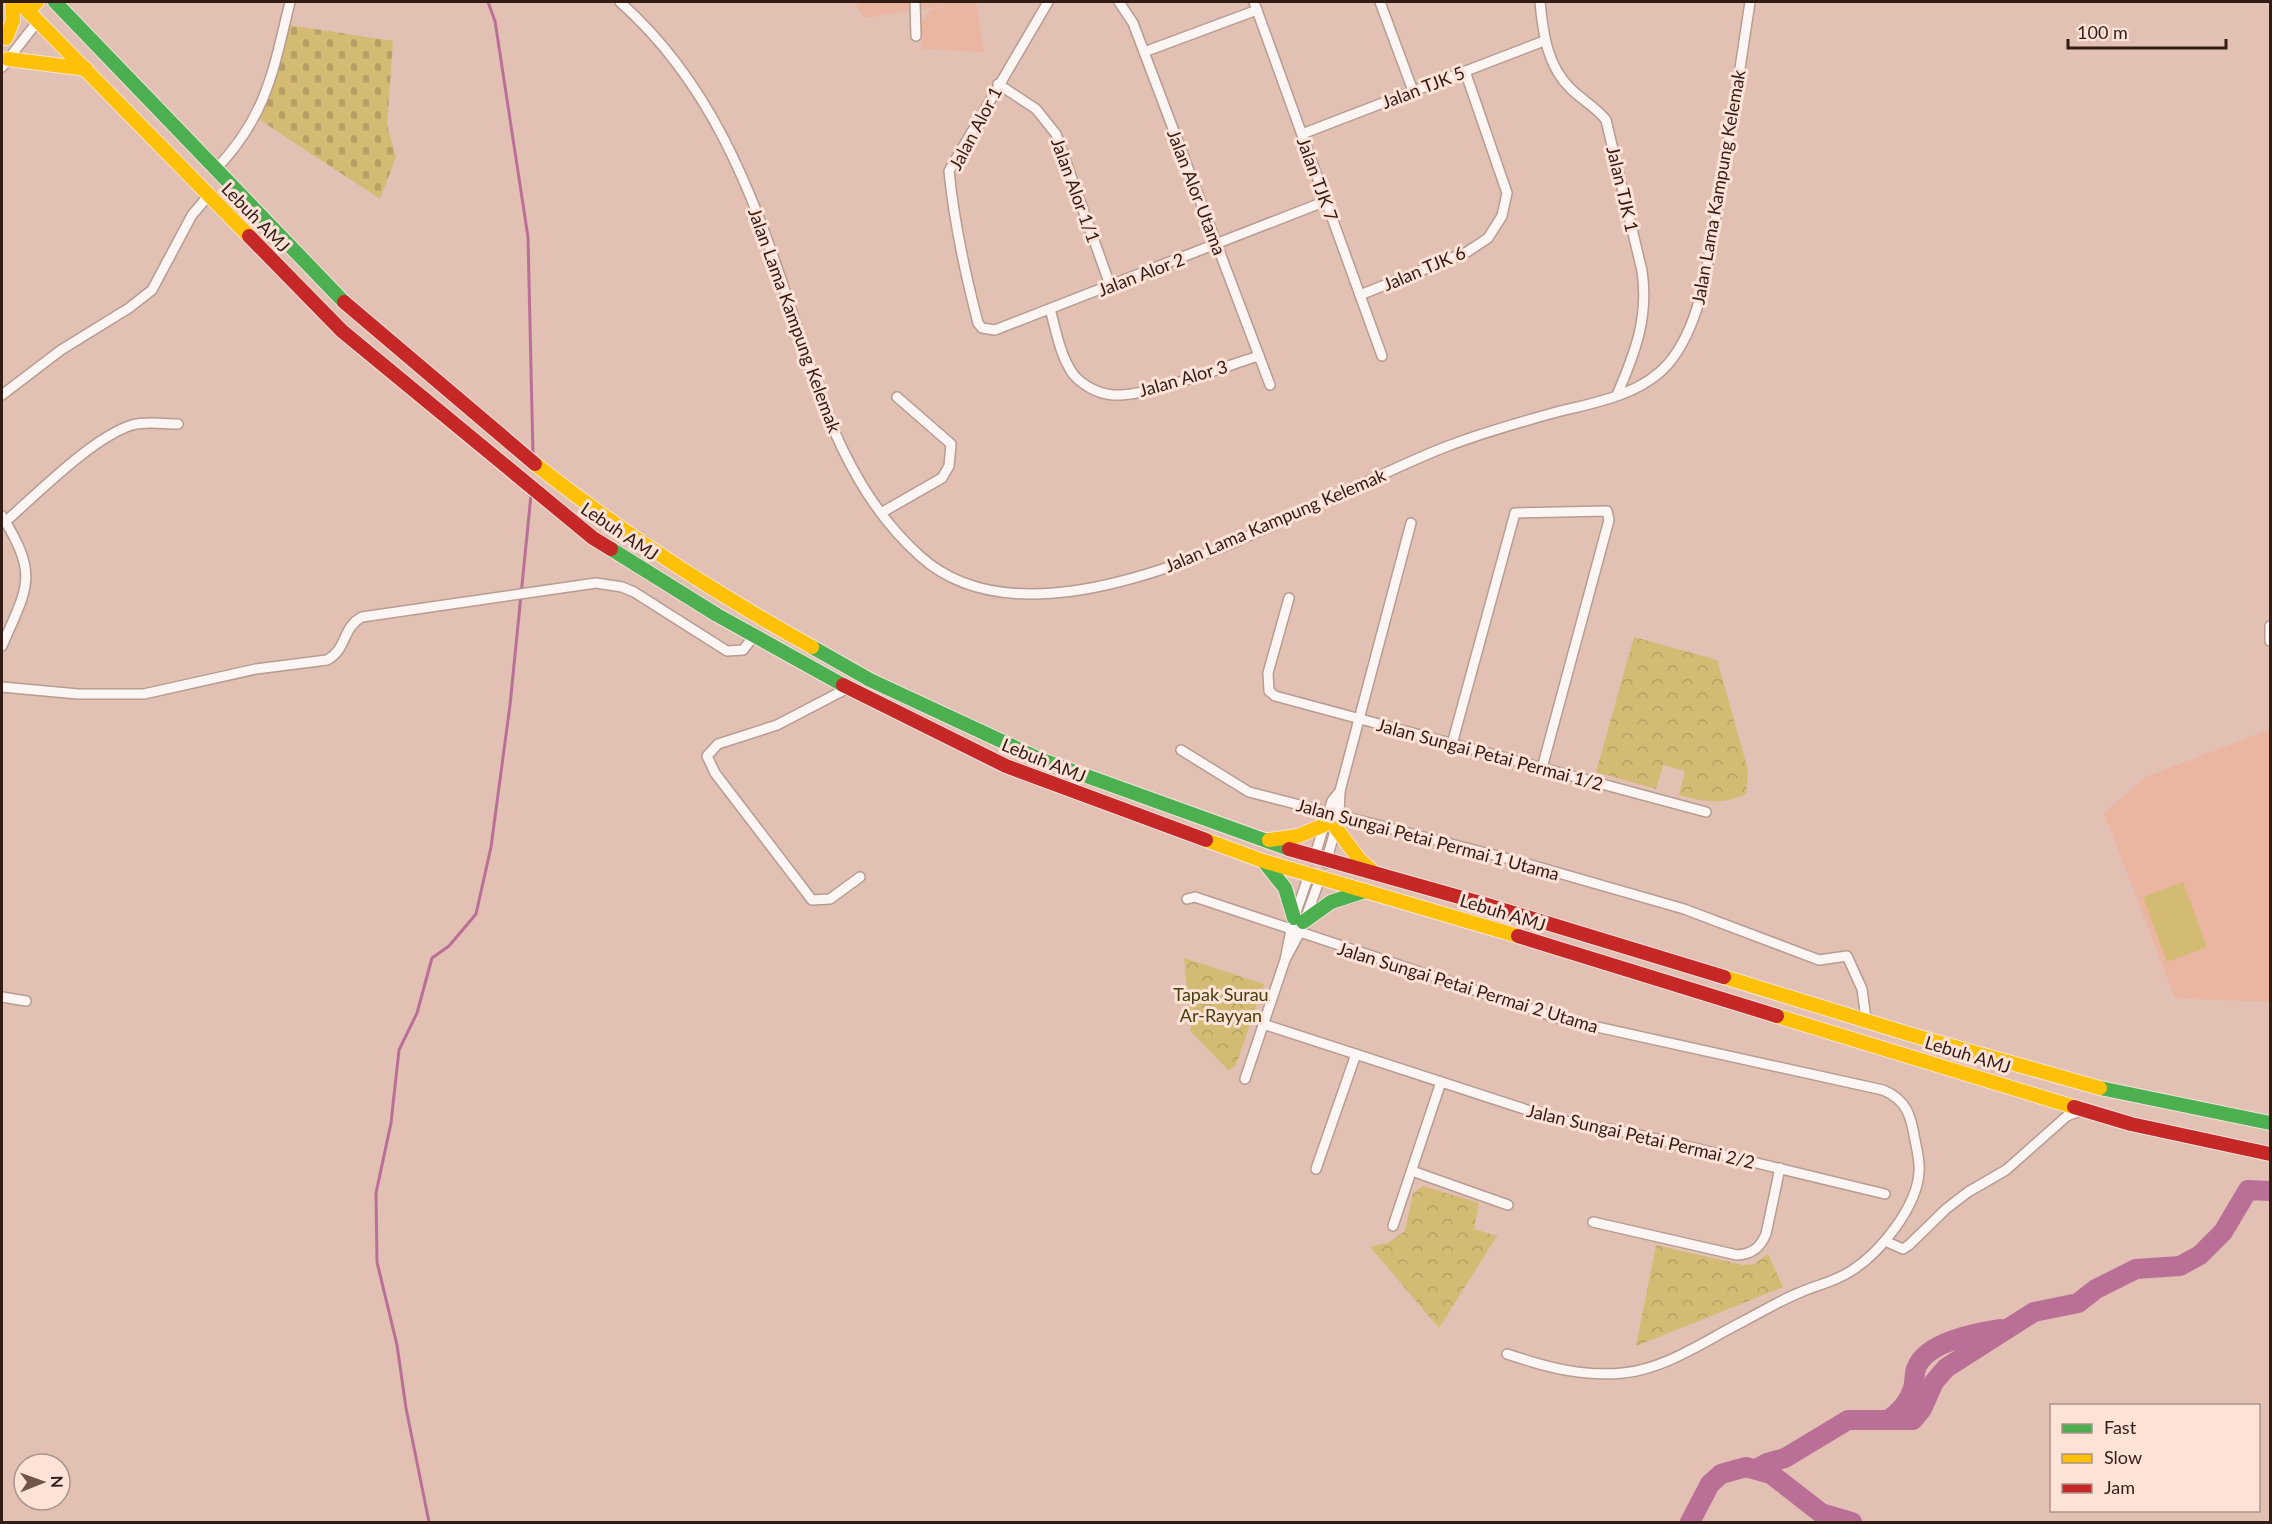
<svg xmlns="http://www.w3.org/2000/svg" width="2272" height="1524" font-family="Lato,sans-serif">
  <defs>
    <pattern id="forest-crowns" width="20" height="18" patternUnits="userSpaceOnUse" patternTransform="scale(1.5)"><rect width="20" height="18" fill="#d3bb73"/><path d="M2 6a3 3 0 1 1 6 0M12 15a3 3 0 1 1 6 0" fill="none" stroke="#b6a063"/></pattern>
    <pattern id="cemetery-stones" width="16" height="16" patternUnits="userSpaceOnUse" patternTransform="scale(1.5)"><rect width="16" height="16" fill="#d3bb73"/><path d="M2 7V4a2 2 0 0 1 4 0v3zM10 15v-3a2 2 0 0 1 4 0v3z" fill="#b6a063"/></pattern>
  </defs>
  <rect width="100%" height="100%" fill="#e2c0b3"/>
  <g fill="#ebb6a1">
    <path d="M855 2H976L984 52 921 49V22L931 10 956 4 864 18Z"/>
    <path d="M2270 729V1002L2175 998 2104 813 2146 777Z"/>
  </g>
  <path fill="#d3bb73" d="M2183 882 2207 947 2167 962 2143 897Z"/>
  <g fill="url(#forest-crowns)">
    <path d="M1634 637 1717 660 1748 770 1746 794C1723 805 1702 802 1679 795L1685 771 1663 765 1656 789 1596 772Z"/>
    <path d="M1184 958 1264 984 1236 1065 1229 1071 1191 1032Z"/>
    <path d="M1423 1186 1479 1203 1474 1229 1497 1236 1439 1328 1370 1247 1388 1243 1405 1231 1413 1194Z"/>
    <path d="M1656 1245 1742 1265 1754 1264 1768 1254 1783 1287 1636 1346Z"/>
  </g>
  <path fill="url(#cemetery-stones)" d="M289 25 393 41 387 125 396 157 380 199 260 120 276 74Z"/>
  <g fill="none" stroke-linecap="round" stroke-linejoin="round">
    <g stroke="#ba7096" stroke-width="3">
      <path d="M488 2 495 21 528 237 533 455"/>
      <path d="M429 1522 406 1408 397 1345 377 1262 376 1193 391 1123 399 1050 417 1013 432 958 449 946 476 914 491 847 510 705 531 495"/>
    </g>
    <g stroke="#ba7096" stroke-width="20">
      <path d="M1888 1420C1900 1412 1909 1402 1913 1388 1915 1382 1914 1375 1916 1369 1925 1342 1975 1333 2001 1329"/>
      <path d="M1758 1468 1767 1463 1785 1458 1848 1420H1913L1922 1409 1934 1382 1946 1368 2034 1312 2078 1303 2096 1289 2136 1269 2180 1266 2200 1255 2223 1232 2248 1190 2270 1191"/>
      <path d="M1690 1522 1710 1484 1721 1474 1746 1467 1771 1474 1821 1513 1852 1522"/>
    </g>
    <defs>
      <g id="street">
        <path d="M620 2C710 82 751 188 788 300 818 392 845 489 920 556 1046 671 1319 494 1448 446 1482 433 1517 423 1553 413 1592 403 1640 396 1668 364 1705 321 1710 245 1720 191 1731 128 1741 65 1750 2"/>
        <path d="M915 2 916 36"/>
        <path d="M1048 2 949 171C954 222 965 273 978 323L982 328 995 330 1326 201"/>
        <path d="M1119 2 1133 23 1144 52 1270 385"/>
        <path d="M1254 2 1382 356"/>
        <path d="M1380 2 1413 91"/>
        <path d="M1540 2C1543 33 1547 66 1571 89 1582 100 1596 107 1606 120L1642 271C1649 317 1635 353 1617 395"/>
        <path d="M1144 52 1257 10"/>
        <path d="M2 67 38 21"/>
        <path d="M998 84 1036 109 1056 134 1110 285"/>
        <path d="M1302 134 1544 41"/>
        <path d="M215 170C267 116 273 71 290 2"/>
        <path d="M1360 295 1467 252 1488 238 1502 216 1507 193 1465 71"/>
        <path d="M1050 309C1056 330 1060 356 1073 374 1082 385 1098 394 1113 395 1149 397 1221 367 1259 356"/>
        <path d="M2 395 61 350 129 308 152 290 192 215 209 195"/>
        <path d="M881 513 942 478 949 466 951 444 897 397"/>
        <path d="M2 516C39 576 28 586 2 646"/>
        <path d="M5 522C37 494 93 437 132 425 146 421 163 424 178 424"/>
        <path d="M1289 598 1268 673 1269 691 1275 696 1706 812"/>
        <path d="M2270 626V641"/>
        <path d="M2 687 78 694H144L256 669 327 660C347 650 342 627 362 617L596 583 622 587 634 592 727 651 743 650 754 636"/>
        <path d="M848 688 777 725 718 744 707 756 715 773 812 900 830 899 860 877"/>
        <path d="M1452 744 1515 513 1607 511 1609 520 1542 768"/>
        <path d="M1181 750 1249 792 1517 861 1684 909 1819 960 1847 956 1862 989 1866 1019"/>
        <path d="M1314 858 1332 801 1340 791"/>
        <path d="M1326 863 1339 816 1340 791 1411 523"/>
        <path d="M1187 899 1195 897 1561 1019 1883 1090C1907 1100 1911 1116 1915 1140 1917 1150 1920 1162 1919 1172 1917 1207 1880 1253 1851 1271 1836 1281 1818 1285 1801 1292 1781 1300 1763 1311 1744 1321 1706 1340 1666 1369 1623 1373 1582 1377 1546 1367 1507 1354"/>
        <path d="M1296 912 1310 872"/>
        <path d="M1307 914 1321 876"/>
        <path d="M1285 960 1301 930"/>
        <path d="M2 997 26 1001"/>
        <path d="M1263 1024 1558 1120 1636 1134 1885 1194"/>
        <path d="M1245 1079 1285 960 1292 925"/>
        <path d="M1316 1169 1356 1054"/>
        <path d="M1412 1171 1508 1205"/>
        <path d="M1593 1222 1737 1255C1752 1254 1760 1248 1766 1234L1780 1168"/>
        <path d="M1393 1226 1441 1082"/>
        <path d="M1885 1241 1903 1249 1909 1245 1946 1209 1968 1192 2006 1170 2067 1116 2080 1111"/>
      </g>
      <g id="fast">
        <path d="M55 2 344 302"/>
        <path d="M611 549 717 615 843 685"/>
        <path d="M812 647 870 680 1042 760 1289 849"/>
        <path d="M1265 863 1285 888 1294 918"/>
        <path d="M1303 922 1331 902 1365 891"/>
        <path d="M2100 1088 2270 1123"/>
      </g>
      <g id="slow">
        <path d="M19 2 249 236"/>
        <path d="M28 11 37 2"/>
        <path d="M6 38 13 20 12 2"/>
        <path d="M8 59 86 69"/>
        <path d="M535 464C622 533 715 593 812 647"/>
        <path d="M1336 828 1359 859 1371 870"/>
        <path d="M1206 840 1263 861 1518 936"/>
        <path d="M1269 840 1298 836 1324 825"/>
        <path d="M1724 977 1912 1035 2100 1088"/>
        <path d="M1777 1016 2074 1107"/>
      </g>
      <g id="jam">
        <path d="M249 236 342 331 593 538 611 549"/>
        <path d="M344 302 535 464"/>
        <path d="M843 685 1006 766 1206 840"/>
        <path d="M1289 849 1484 904 1724 977"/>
        <path d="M1518 936 1777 1016"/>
        <path d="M2074 1107 2131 1124 2270 1154"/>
      </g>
    </defs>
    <use href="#street" stroke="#b69c91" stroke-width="12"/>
    <use href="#fast" stroke="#f2e3dd" stroke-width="16"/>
    <use href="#slow" stroke="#f2e3dd" stroke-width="16"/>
    <use href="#jam" stroke="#f2e3dd" stroke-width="16"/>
    <use href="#street" stroke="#fbf6f4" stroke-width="9"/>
    <use href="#fast" stroke="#4caf50" stroke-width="14"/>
    <use href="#slow" stroke="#ffc107" stroke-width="14"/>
    <use href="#jam" stroke="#c62828" stroke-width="14"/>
  </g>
  <g text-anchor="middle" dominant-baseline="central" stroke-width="6" stroke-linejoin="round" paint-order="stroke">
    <g font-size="18" fill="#331c13" stroke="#fde2d8">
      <text transform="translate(1423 87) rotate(-21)">Jalan TJK 5</text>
      <text transform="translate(975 128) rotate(-62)">Jalan Alor 1</text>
      <text transform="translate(1318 179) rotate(70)">Jalan TJK 7</text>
      <text transform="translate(1718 187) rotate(-80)">Jalan Lama Kampung Kelemak</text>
      <text transform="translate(1623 189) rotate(77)">Jalan TJK 1</text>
      <text transform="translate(1076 190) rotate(70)">Jalan Alor 1/1</text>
      <text transform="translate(1197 192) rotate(69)">Jalan Alor Utama</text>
      <text transform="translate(256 217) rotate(46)">Lebuh AMJ</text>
      <text transform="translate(1424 268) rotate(-23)">Jalan TJK 6</text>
      <text transform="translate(1141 274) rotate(-21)">Jalan Alor 2</text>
      <text transform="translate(795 320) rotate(70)">Jalan Lama Kampung Kelemak</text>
      <text transform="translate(1183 378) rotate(-16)">Jalan Alor 3</text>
      <text transform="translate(1275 520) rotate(-23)">Jalan Lama Kampung Kelemak</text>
      <text transform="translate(620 531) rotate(34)">Lebuh AMJ</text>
      <text transform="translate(1490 754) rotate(15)">Jalan Sungai Petai Permai 1/2</text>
      <text transform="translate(1044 760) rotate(22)">Lebuh AMJ</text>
      <text transform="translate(1428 839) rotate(15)">Jalan Sungai Petai Permai 1 Utama</text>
      <text transform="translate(1503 912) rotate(17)">Lebuh AMJ</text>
      <text transform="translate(1468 987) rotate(17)">Jalan Sungai Petai Permai 2 Utama</text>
      <text transform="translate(1968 1054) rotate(17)">Lebuh AMJ</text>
      <text transform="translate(1641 1136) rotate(13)">Jalan Sungai Petai Permai 2/2</text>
    </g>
    <g font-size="18" fill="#453f0b" stroke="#fde2d8">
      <text x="1221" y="994">Tapak Surau<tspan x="1221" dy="21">Ar-Rayyan</tspan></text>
    </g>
  </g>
  <rect width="2272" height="1524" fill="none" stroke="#331c13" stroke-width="6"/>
  <rect x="2050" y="1404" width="210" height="108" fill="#fde2d8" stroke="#ac9389" stroke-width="1.5"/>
  <rect x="2062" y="1424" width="30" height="9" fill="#4caf50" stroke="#ac9389" stroke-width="1.5"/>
  <text x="2104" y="1434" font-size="18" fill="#331c13">Fast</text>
  <rect x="2062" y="1454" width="30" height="9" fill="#ffc107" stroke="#ac9389" stroke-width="1.5"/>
  <text x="2104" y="1464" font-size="18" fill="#331c13">Slow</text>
  <rect x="2062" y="1484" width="30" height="9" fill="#c62828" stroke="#ac9389" stroke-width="1.5"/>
  <text x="2104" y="1494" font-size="18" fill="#331c13">Jam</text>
  <g transform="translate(42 1482) rotate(89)"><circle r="28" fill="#fde2d8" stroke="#ac9389" stroke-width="1.5"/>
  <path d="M0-4.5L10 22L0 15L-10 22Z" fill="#70554b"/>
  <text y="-9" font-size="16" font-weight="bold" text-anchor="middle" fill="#331c13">N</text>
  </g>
  <path d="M2068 39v9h158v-9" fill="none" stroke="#331c13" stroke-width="3"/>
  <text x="2077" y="39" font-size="18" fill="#331c13" stroke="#fde2d8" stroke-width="4.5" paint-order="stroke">100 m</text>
</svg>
